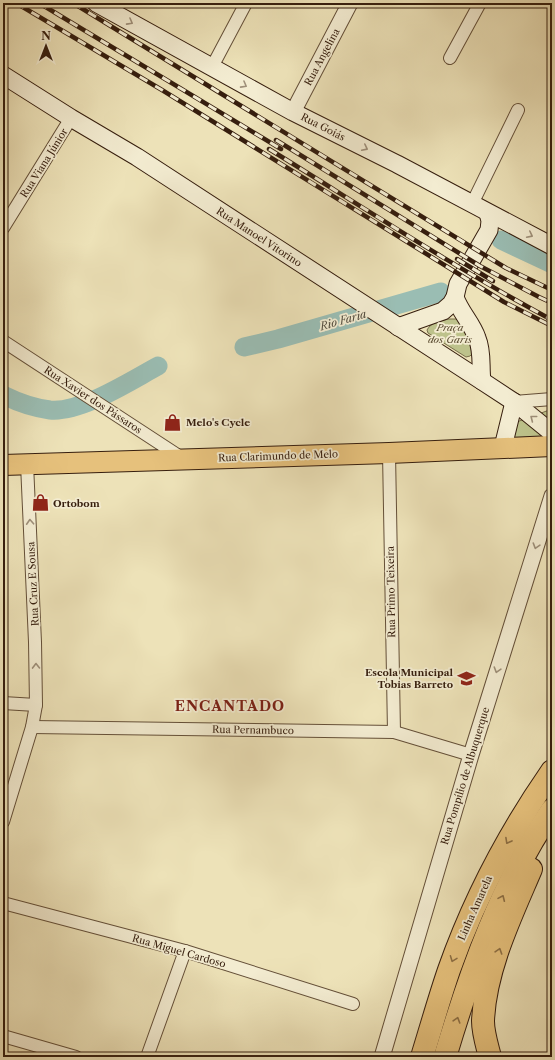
<svg xmlns="http://www.w3.org/2000/svg" width="555" height="1060" font-family="'Libre Caslon Text',serif">
  <rect width="100%" height="100%" fill="#ede2b8"/>
  <filter id="stains"><feTurbulence type="fractalNoise" baseFrequency=".005" numOctaves="4"/><feColorMatrix values="0 0 0 0 .2 0 0 0 0 .09 0 0 0 0 .02 0 0 0 .5 -.17"/></filter>
  <radialGradient id="worn" r=".72"><stop offset=".6" stop-color="#630" stop-opacity="0"/><stop offset="1" stop-color="#630" stop-opacity=".3"/></radialGradient>
  <g fill="#bdc28b" stroke="#7a704c">
    <path d="M449 319H456L460 322 473 350V353L470 356 466 357 428 333 427 330C431 322 441 321 449 319Z"/>
    <path d="M552 409V438H512L514 423Z"/>
  </g>
  <g fill="none" stroke-linecap="round" stroke-linejoin="round">
    <g stroke="#9abdb3" stroke-width="19">
      <path d="M501 240 552 264"/>
      <path d="M244 347 278 339 441 292"/>
      <path d="M3 395C17 402 34 408 50 410 81 413 130 381 158 366"/>
    </g>
    <defs>
      <g id="minor">
        <path d="M450 58 480 3"/>
        <path d="M212 67 246 3"/>
        <path d="M472 204 518 110"/>
        <path d="M3 228 71 118"/>
        <path d="M3 341 182 458"/>
        <path d="M514 402 552 399"/>
        <path d="M389 453 394 732"/>
        <path d="M3 703 36 705"/>
        <path d="M32 727 394 732 471 755"/>
        <path d="M3 822 32 727 36 705 35 642 27 464"/>
        <path d="M3 903 185 951 353 1004"/>
        <path d="M3 1036 76 1057"/>
        <path d="M147 1057 185 951"/>
      </g>
      <g id="tertiary">
        <path d="M293 112 350 3"/>
        <path d="M382 1057 471 755 552 496"/>
      </g>
      <g id="secondary">
        <path d="M96 3 293 112 397 164 552 246"/>
        <path d="M3 75 71 118 137 157 482 381 514 402 552 433"/>
        <path d="M455 297C460 312 472 323 477 338 483 352 480 367 482 381"/>
        <path d="M398 327 443 311 451 304 455 297 458 284 489 230 490 221 488 213"/>
        <path d="M503 447 514 402"/>
      </g>
      <path id="primary" d="M3 465 389 453 552 446"/>
      <g id="motorway">
        <path d="M422 1057C431 1028 439 999 449 970 474 899 509 833 552 771"/>
        <path d="M445 1057C471 970 501 885 552 810"/>
        <path d="M490 1057C487 1045 483 1033 483 1021 485 969 511 916 531 869"/>
      </g>
    </defs>
    <use href="#minor" stroke="#644f38" stroke-width="14"/>
    <use href="#tertiary" stroke="#644f38" stroke-width="17"/>
    <use href="#secondary" stroke="#361e0e" stroke-width="19"/>
    <use href="#primary" stroke="#361e0e" stroke-width="22"/>
    <use href="#motorway" stroke="#361e0e" stroke-width="24"/>
    <use href="#minor" stroke="#f3ecd1" stroke-width="12"/>
    <use href="#tertiary" stroke="#f3ecd1" stroke-width="15"/>
    <use href="#secondary" stroke="#f3ecd1" stroke-width="17"/>
    <use href="#primary" stroke="#e6c17c" stroke-width="20"/>
    <use href="#motorway" stroke="#e6c17c" stroke-width="22"/>
    <defs>
      <g id="rail">
        <path d="M16 3 162 90 504 302 552 326"/>
        <path d="M39 3 281 149"/>
        <path d="M73 3 506 268 552 290"/>
        <path d="M276 140 480 266 539 297 552 303"/>
        <path d="M269 149C363 207 455 268 552 320"/>
        <path d="M457 259 493 281"/>
      </g>
    </defs>
    <use href="#rail" stroke="#361e0e" stroke-width="4.5"/>
    <use href="#rail" stroke="#f3ecd1" stroke-width="3" stroke-dasharray="9" stroke-linecap="butt"/>
  </g>
  <defs><path id="oneway-chevron" d="M-2-3.5L2.5 0L-2 3.5" fill="none" stroke-width="1.6" stroke-linecap="round" stroke-linejoin="round"/></defs>
  <g stroke="#9e8f79">
    <use href="#oneway-chevron" transform="translate(130 22) rotate(29)"/>
    <use href="#oneway-chevron" transform="translate(244 85) rotate(29)"/>
    <use href="#oneway-chevron" transform="translate(365 148) rotate(27)"/>
    <use href="#oneway-chevron" transform="translate(530 235) rotate(27)"/>
    <use href="#oneway-chevron" transform="translate(533 418) rotate(-142)"/>
    <use href="#oneway-chevron" transform="translate(30 522) rotate(-93)"/>
    <use href="#oneway-chevron" transform="translate(536 546) rotate(107)"/>
    <use href="#oneway-chevron" transform="translate(36 666) rotate(-91)"/>
    <use href="#oneway-chevron" transform="translate(497 670) rotate(107)"/>
  </g>
  <g stroke="#8e7045">
    <use href="#oneway-chevron" transform="translate(508 841) rotate(119)"/>
    <use href="#oneway-chevron" transform="translate(502 898) rotate(-66)"/>
    <use href="#oneway-chevron" transform="translate(499 951) rotate(-72)"/>
    <use href="#oneway-chevron" transform="translate(453 959) rotate(111)"/>
    <use href="#oneway-chevron" transform="translate(457 1020) rotate(-73)"/>
  </g>
  <defs>
    <symbol id="shop-bare" viewBox="-9 -9 18 18"><path d="M-5-2.5h2.3a2.7 3.5 0 0 1 5.4 0H5L5.5 6h-11ZM-1.5-2.5h3a1.5 2.3 0 0 0-3 0Z" fill="#8f2418" stroke="#f3ecd1" stroke-width="2.5" paint-order="stroke"/></symbol>
    <symbol id="school-bare" viewBox="-9 -9 18 18"><path d="M0-5L7-2L0 1L-7-2ZM-4 1L0 2.5L4 1V4Q0 6-4 4Z" fill="#8f2418" stroke="#f3ecd1" stroke-width="2.5" paint-order="stroke"/></symbol>
  </defs>
  <g fill-rule="evenodd">
    <use href="#shop-bare" x="160" y="410" width="25" height="25"/>
    <use href="#shop-bare" x="28" y="490" width="25" height="25"/>
    <use href="#school-bare" x="454" y="666" width="25" height="25"/>
  </g>
  <g text-anchor="middle" dominant-baseline="central" stroke-width="3.5" stroke-linejoin="round" paint-order="stroke">
    <g font-size="10" fill="#361e0e" stroke="#f3ecd1">
      <text transform="translate(322 57) rotate(-62)">Rua Angelina</text>
      <text transform="translate(323 127) rotate(27)">Rua Goiás</text>
      <text transform="translate(44 163) rotate(-58)">Rua Viana Júnior</text>
      <text transform="translate(259 237) rotate(33)">Rua Manoel Vitorino</text>
      <text transform="translate(93 400) rotate(33)">Rua Xavier dos Pássaros</text>
      <text transform="translate(278 456) rotate(-2)">Rua Clarimundo de Melo</text>
      <text transform="translate(33 584) rotate(-93)">Rua Cruz E Sousa</text>
      <text transform="translate(391 592) rotate(-91)">Rua Primo Teixeira</text>
      <text transform="translate(253 730) rotate(1)">Rua Pernambuco</text>
      <text transform="translate(465 776) rotate(-73)">Rua Pompílio de Albuquerque</text>
      <text transform="translate(475 908) rotate(-66)">Linha Amarela</text>
      <text transform="translate(179 951) rotate(16)">Rua Miguel Cardoso</text>
    </g>
    <g font-size="10" font-style="italic" fill="#5e4f34" stroke="#f3ecd1">
      <text x="450" y="327">Praça<tspan x="450" dy="12">dos Garis</tspan></text>
    </g>
    <g font-size="10" font-weight="bold" fill="#361e0e" stroke="#f3ecd1" text-anchor="start">
      <text x="186" y="422">Melo's Cycle</text>
      <text x="53" y="503">Ortobom</text>
      <text x="453" y="672" text-anchor="end">Escola Municipal<tspan x="453" dy="12">Tobias Barreto</tspan></text>
    </g>
    <g font-size="11" font-style="italic" fill="#544e40" stroke="#f3ecd1">
      <text transform="translate(343 320) rotate(-16)">Rio Faria</text>
    </g>
    <g font-size="14" font-weight="bold" letter-spacing="1" fill="#7a1f14" stroke="#f3ecd1">
      <text x="230" y="706">ENCANTADO</text>
    </g>
  </g>
  <rect width="555" height="1060" fill="none" stroke="#ede2b8" stroke-width="16"/>
  <rect x="4" y="4" width="547" height="1052" fill="none" stroke="#361e0e" stroke-width="2"/>
  <rect x="8" y="8" width="539" height="1044" fill="none" stroke="#361e0e"/>
  <g transform="translate(46 46)" stroke="#f3ecd1" stroke-width="3" paint-order="stroke">
  <path d="M0-3L7 15L0 10L-7 15Z" fill="#361e0e"/>
  <text y="-6" font-size="11" font-weight="bold" text-anchor="middle" fill="#361e0e">N</text>
  </g>
  <rect width="100%" height="100%" filter="url(#stains)"/>
  <rect width="100%" height="100%" fill="url(#worn)"/>
</svg>
